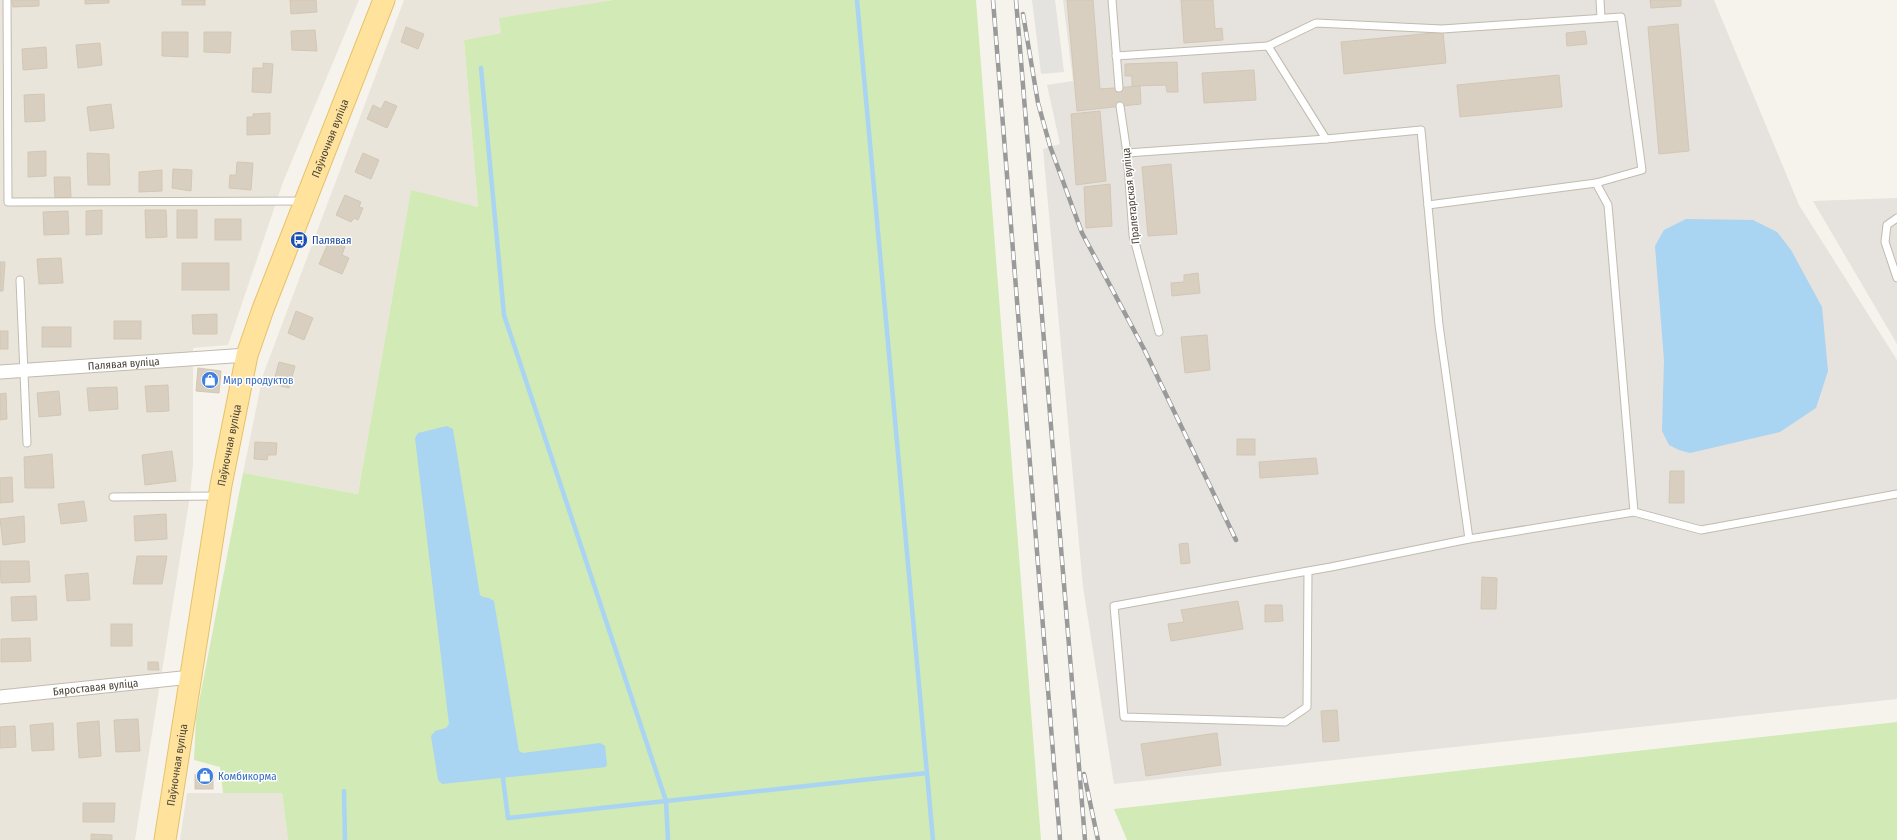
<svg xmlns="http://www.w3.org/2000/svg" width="1897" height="840" font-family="'Fira Sans Condensed',sans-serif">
  <rect width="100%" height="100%" fill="#f6f3ec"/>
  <g fill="#eae5da">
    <path d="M0 0H359L283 182 228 345 193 348V464L190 496 135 840H0Z"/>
    <path d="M404 0H613L500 18 501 33 464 40 478 207 411 191 358 494 243 473 263 375Z"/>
    <path d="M187 793H282L288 840H180Z"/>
  </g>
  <g fill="#e6e2dd">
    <path d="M1063 0H1714L1799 205 1897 360V699L1114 784 1083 587 1043 149 1060 144 1047 85 1073 81Z"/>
    <path d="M1897 198V344L1813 201Z"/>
  </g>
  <g fill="#d2eab5">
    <path d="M613 0H976L1041 840H288L282 793H223L220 767 194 760 196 718 243 473 358 494 411 190 478 207 464 40 501 33 499 18Z"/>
    <path d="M1897 722V840H1127L1114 809Z"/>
  </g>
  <path fill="#e5e3e0" d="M1032 0H1055L1064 72 1041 74Z"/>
  <g fill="#a9d4f2">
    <path d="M1686 219 1753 220 1777 232 1791 250 1822 307 1828 371 1816 408 1780 432 1690 453 1679 450 1669 445 1662 431 1664 360 1655 246 1664 230Z"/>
    <path d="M447 426 453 429 480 595 483 597 489 598 494 601 519 751 523 753 600 743 605 746 607 764 606 767 442 784 438 780 431 736 435 731 446 728 449 724 415 438 418 433Z"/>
  </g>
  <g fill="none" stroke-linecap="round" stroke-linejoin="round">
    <g stroke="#a9d4f2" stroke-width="4.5">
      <path d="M857 0 933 840"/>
      <path d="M481 68 504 315 666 801 668 840"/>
      <path d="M503 778 508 818 927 773"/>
      <path d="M344 791 345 840"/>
    </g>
  </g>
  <g fill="#d8cfc1" stroke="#d3c7b4">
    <path d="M12 0H39V6L13 7Z"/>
    <path d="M85 0H109V3L85 4Z"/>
    <rect x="182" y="0" width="23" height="5"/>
    <path d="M290 0H316L317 12 291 14Z"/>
    <path d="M1067 0H1093L1100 89 1140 86 1141 104 1077 111Z"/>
    <path d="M1181 0H1213L1215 29 1222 28 1223 40 1184 43Z"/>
    <path d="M1650 0H1681V6L1651 8Z"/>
    <path d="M1678 24 1689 151 1659 154 1648 27Z"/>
    <path d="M406 27 424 34 418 49 401 42Z"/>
    <path d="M315 30 317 51 292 50 291 31Z"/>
    <path d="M1585 31 1587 44 1567 46 1566 33Z"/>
    <path d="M162 32H188V57L162 56Z"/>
    <path d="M204 32H231L230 53 204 52Z"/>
    <path d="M1443 32 1446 63 1344 74 1341 42Z"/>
    <path d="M100 43 102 65 78 68 76 45Z"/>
    <path d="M46 47 47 68 23 70 22 49Z"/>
    <path d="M1177 62 1178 92H1167L1166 85 1132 86V76H1125V64Z"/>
    <path d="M263 63 273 64 271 93 252 92 253 68H263Z"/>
    <path d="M1254 70 1256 100 1204 103 1202 73Z"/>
    <path d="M1559 75 1562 107 1460 117 1457 85Z"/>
    <path d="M44 94 45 121 25 122 24 95Z"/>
    <path d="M385 101 397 106 387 128 367 119 373 105 381 109Z"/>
    <path d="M111 104 114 128 90 131 87 107Z"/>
    <path d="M1100 111 1106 181 1076 185 1071 114Z"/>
    <path d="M270 113V134L247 135V117H253V114Z"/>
    <path d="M46 151V176L28 177V152Z"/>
    <path d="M87 153 109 154 110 185H88Z"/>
    <path d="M363 153 379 160 371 179 355 172Z"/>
    <path d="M237 162 253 163 251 190 229 188 230 175H236Z"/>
    <path d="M1171 164 1177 234 1148 236 1142 167Z"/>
    <path d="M173 169 192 170 191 191 172 188Z"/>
    <path d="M162 170V191L139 192V172Z"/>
    <path d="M54 177H70L71 197 55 198Z"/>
    <path d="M1110 184 1112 226 1086 228 1084 187Z"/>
    <path d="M345 195 361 202 359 207 363 208 358 220 354 218 351 222 336 215Z"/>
    <path d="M102 210V234L86 235V211Z"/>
    <path d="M145 210H166L167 237 146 238Z"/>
    <rect x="177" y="210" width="20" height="28"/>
    <path d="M68 211 69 234 44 235 43 212Z"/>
    <rect x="215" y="219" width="26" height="21"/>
    <path d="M330 239 345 246 342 255 349 258 342 274 319 264Z"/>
    <path d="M61 258 63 283 39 284 37 259Z"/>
    <path d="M0 262H5L3 291H0Z"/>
    <rect x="182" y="263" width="47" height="27"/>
    <path d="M1198 273 1200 293 1172 296 1171 283 1184 282V275Z"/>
    <path d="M296 311 313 318 304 340 288 333Z"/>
    <path d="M217 314V334H193L192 315Z"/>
    <rect x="114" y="321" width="27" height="18"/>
    <rect x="42" y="327" width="29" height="20"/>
    <rect x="0" y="331" width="8" height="18"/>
    <path d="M1207 335 1210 370 1185 373 1181 337Z"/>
    <path d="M279 362 295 366 289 388 273 384Z"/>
    <path d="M198 368 221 371 219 393 196 391Z"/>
    <path d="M168 385 169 411 147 412 145 386Z"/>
    <path d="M117 387 118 409 89 411 87 388Z"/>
    <path d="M59 391 61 415 39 417 37 393Z"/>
    <path d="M6 393 7 419 0 420V394Z"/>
    <rect x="1237" y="439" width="18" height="16"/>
    <path d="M255 442 277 443 276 455H268L267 460 254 459Z"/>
    <path d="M172 451 176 481 145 485 142 455Z"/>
    <path d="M52 454 54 488H25L24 457Z"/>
    <path d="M1316 458 1318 474 1260 478 1259 462Z"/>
    <path d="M1670 471H1684V503H1669Z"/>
    <path d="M12 477 13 502 0 503V478Z"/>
    <path d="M84 501 87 521 61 524 58 504Z"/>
    <path d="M166 514 167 539 135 541 134 516Z"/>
    <path d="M24 516 25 542 3 545 0 519Z"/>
    <path d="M1188 543 1190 563 1181 564 1179 544Z"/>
    <path d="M137 556H167L162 584H133Z"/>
    <path d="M0 561H29L30 582 1 583Z"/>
    <path d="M88 573 90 600 67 601 65 575Z"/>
    <path d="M1482 577 1497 578 1496 609H1481Z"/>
    <path d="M36 596 37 620 12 621 11 597Z"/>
    <path d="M1238 601 1243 629 1171 641 1168 624 1184 622 1181 610Z"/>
    <path d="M1265 605H1282L1283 621 1265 622Z"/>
    <rect x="111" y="624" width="21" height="22"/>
    <path d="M30 638 31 661 1 662V639Z"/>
    <path d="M148 662H158L159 670H148Z"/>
    <path d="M1337 710 1339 741 1323 742 1321 711Z"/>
    <path d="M138 719 140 751 116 752 114 720Z"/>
    <path d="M99 721 101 756 79 758 77 723Z"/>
    <path d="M53 723 54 750 32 751 30 725Z"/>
    <path d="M15 726 16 747 0 748V727Z"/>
    <path d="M1217 733 1221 765 1146 776 1141 744Z"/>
    <rect x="195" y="775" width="18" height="14"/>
    <path d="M83 803H115L114 822H83Z"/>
    <path d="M91 834 112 835V840H91Z"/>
  </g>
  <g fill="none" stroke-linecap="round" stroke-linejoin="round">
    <defs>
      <g id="lane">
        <path d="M7 0 8 202 303 201"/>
        <path d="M1112 0 1119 88"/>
        <path d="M1600 0 1601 18"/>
        <path d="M1268 46 1316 23 1442 29 1621 17 1642 170 1596 183"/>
        <path d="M1116 56 1268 46 1326 139"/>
        <path d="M1120 106 1127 153 1133 235 1159 332"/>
        <path d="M1127 153 1326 139 1421 130 1439 325 1469 539 1331 567 1308 571 1114 606 1124 717 1285 722 1307 707 1308 571"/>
        <path d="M1428 205 1596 183 1608 205 1634 512 1469 539"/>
        <path d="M1897 218 1887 225 1885 242 1897 278"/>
        <path d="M20 280 27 443"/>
        <path d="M113 497 217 496"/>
        <path d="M1634 512 1701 530 1897 494"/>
      </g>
      <g id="street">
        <path id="s1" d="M0 372 247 355"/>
        <path id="s2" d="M0 697 191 677"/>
      </g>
      <g id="primary">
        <path id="s3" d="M165 840 221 485 247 355 263 309 384 0"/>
      </g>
    </defs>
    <use href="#lane" stroke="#c2bbae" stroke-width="9"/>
    <use href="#street" stroke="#c2bbae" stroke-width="15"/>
    <use href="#primary" stroke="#e6c16a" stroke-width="23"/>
    <use href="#lane" stroke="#fff" stroke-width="7"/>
    <use href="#street" stroke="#fff" stroke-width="13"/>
    <use href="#primary" stroke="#ffe39c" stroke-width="21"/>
    <defs>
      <g id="rail">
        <path d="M993 0 1060 840"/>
        <path d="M1016 0 1085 840"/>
        <path d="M1023 14 1038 103 1050 146 1082 233 1144 349 1236 540"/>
        <path d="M1084 774 1098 840"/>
      </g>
    </defs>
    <use href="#rail" stroke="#9a9a9a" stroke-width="4.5"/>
    <use href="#rail" stroke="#fff" stroke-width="3" stroke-dasharray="9" stroke-linecap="butt"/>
  </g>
  <defs>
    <symbol id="bus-disc" viewBox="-11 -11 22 22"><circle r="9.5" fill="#1a4fb4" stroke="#fff"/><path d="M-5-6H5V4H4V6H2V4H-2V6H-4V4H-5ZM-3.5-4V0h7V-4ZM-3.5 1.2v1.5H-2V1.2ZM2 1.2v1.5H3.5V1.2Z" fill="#fff"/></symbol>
    <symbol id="shop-disc" viewBox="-11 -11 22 22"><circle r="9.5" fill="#3f7fe0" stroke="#fff"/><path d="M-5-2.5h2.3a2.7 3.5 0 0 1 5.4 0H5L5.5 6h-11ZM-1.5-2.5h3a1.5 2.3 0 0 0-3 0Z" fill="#fff"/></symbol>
  </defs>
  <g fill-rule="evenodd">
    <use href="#bus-disc" x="289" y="230" width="20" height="20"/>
    <use href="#shop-disc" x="200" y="370" width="20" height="20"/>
    <use href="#shop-disc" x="195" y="766" width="20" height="20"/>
  </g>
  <g text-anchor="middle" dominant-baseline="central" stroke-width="3" stroke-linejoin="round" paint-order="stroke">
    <g font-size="11" fill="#4b4439" stroke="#fff">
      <text stroke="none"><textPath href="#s3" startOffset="724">Паўночная вуліца</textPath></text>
      <text transform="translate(1131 196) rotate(-96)">Пралетарская вуліца</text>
      <text stroke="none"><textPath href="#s1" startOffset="124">Палявая вуліца</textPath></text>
      <text stroke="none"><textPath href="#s3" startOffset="400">Паўночная вуліца</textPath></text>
      <text stroke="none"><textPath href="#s2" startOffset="96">Бяроставая вуліца</textPath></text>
      <text stroke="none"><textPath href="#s3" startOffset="76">Паўночная вуліца</textPath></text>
    </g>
    <g font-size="11" fill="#164399" stroke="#fff" text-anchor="start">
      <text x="312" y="240">Палявая</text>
    </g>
    <g font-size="11" fill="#366cbe" stroke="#fff" text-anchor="start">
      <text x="223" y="380">Мир продуктов</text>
      <text x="218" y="776">Комбикорма</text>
    </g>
  </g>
</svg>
